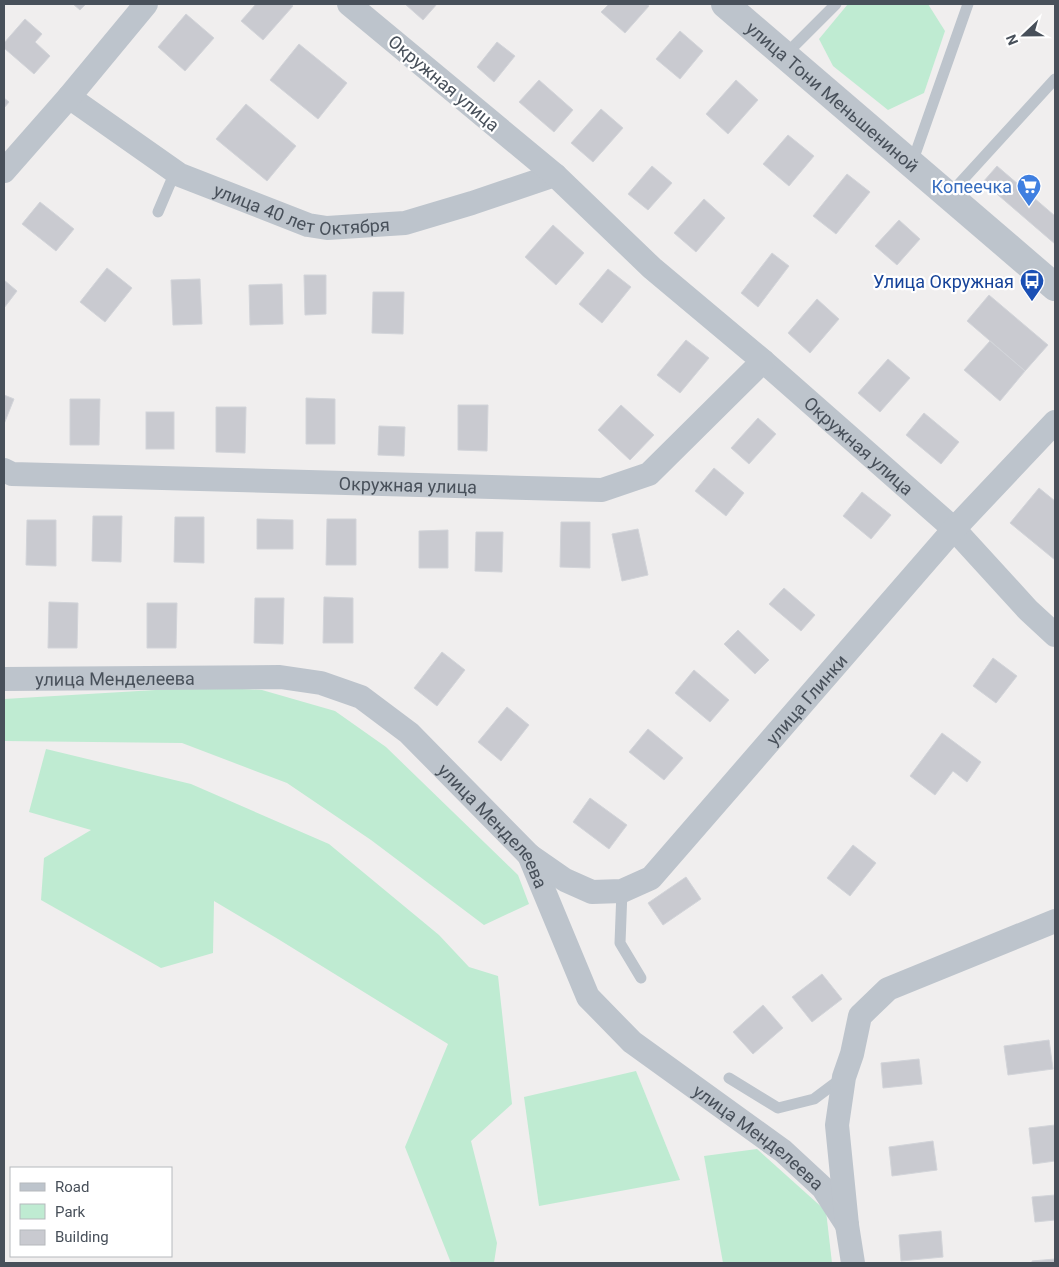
<svg xmlns="http://www.w3.org/2000/svg" width="1059" height="1267" font-family="Roboto,sans-serif">
  <rect width="100%" height="100%" fill="#f0eeee"/>
  <g fill="#bfebd2">
    <path d="M848 4H928L945 31 924 93 888 110 833 66 819 39Z"/>
    <path d="M206 687 262 690 335 711 386 747 518 875 529 904 484 925 371 840 287 783 182 743 4 741V699Z"/>
    <path d="M46 749 191 784 329 844 439 935 469 967 498 976 512 1104 471 1141 497 1243 494 1263H451L405 1147 448 1044 278 939 214 901 213 953 161 968 41 900 44 858 91 830 29 812Z"/>
    <path d="M636 1071 680 1180 539 1206 524 1097Z"/>
    <path d="M757 1149 826 1211 832 1263H723L704 1156Z"/>
  </g>
  <g fill="#c9cad0" stroke="#d2d4d9">
    <path d="M73 4H86L80 10Z"/>
    <path d="M256 4H290L293 6 263 40 241 21Z"/>
    <path d="M405 4H437L423 20Z"/>
    <path d="M609 4H646L649 6 625 33 601 12Z"/>
    <path d="M186 14 214 38 185 71 158 47Z"/>
    <path d="M25 19 42 34 35 42 50 56 34 74 4 48V43Z"/>
    <path d="M680 31 703 51 680 79 656 59Z"/>
    <path d="M497 42 515 56 494 82 477 67Z"/>
    <path d="M299 44 347 83 318 119 270 80Z"/>
    <path d="M539 80 573 110 554 132 519 102Z"/>
    <path d="M736 80 758 100 728 134 706 114Z"/>
    <path d="M4 98 9 102 4 108Z"/>
    <path d="M246 104 296 146 267 181 216 139Z"/>
    <path d="M601 109 623 128 593 162 571 143Z"/>
    <path d="M788 135 814 156 789 186 763 164Z"/>
    <path d="M652 166 672 183 648 210 628 194Z"/>
    <path d="M997 166 1055 216V244L983 182Z"/>
    <path d="M847 174 870 192 836 234 813 216Z"/>
    <path d="M704 199 725 218 696 252 674 233Z"/>
    <path d="M40 202 74 229 56 251 22 224Z"/>
    <path d="M899 220 920 239 897 265 875 246Z"/>
    <path d="M553 225 584 253 556 285 525 257Z"/>
    <path d="M772 253 789 266 758 307 741 293Z"/>
    <path d="M107 268 132 288 105 322 80 302Z"/>
    <path d="M608 269 631 287 602 323 579 304Z"/>
    <path d="M304 275H326V314L305 315Z"/>
    <path d="M200 279 202 324 173 325 171 280Z"/>
    <path d="M4 280 17 291 4 308Z"/>
    <path d="M282 284 283 324 250 325 249 285Z"/>
    <path d="M373 292H404L403 334 372 333Z"/>
    <path d="M989 295 1048 345 1025 371 967 321Z"/>
    <path d="M817 299 839 319 810 353 788 333Z"/>
    <path d="M686 340 709 358 680 393 657 375Z"/>
    <path d="M990 341 1025 371 1000 401 964 370Z"/>
    <path d="M888 359 910 378 880 412 858 393Z"/>
    <path d="M4 395 14 399 4 424Z"/>
    <path d="M306 398 335 399V444H306Z"/>
    <path d="M70 399H100L99 445H70Z"/>
    <path d="M458 405H488L487 451 458 450Z"/>
    <path d="M621 405 654 435 630 460 598 430Z"/>
    <path d="M216 407H246L245 453 216 452Z"/>
    <rect x="146" y="412" width="28" height="37"/>
    <path d="M924 413 959 442 941 464 906 435Z"/>
    <path d="M758 418 776 434 749 464 731 448Z"/>
    <path d="M379 426 405 427 404 456 378 455Z"/>
    <path d="M714 468 744 493 726 516 695 491Z"/>
    <path d="M1039 488 1055 501V560L1010 523Z"/>
    <path d="M862 492 891 515 871 539 843 516Z"/>
    <path d="M93 516H122L121 562 92 561Z"/>
    <path d="M175 517H204V563L174 562Z"/>
    <path d="M257 519 293 520V549H257Z"/>
    <path d="M327 519H356V565H326Z"/>
    <path d="M27 520H56V566L26 565Z"/>
    <path d="M561 522H590V568L560 567Z"/>
    <path d="M638 529 648 575 622 581 612 534Z"/>
    <path d="M448 530V568H419V531Z"/>
    <path d="M476 532H503L502 572 475 571Z"/>
    <path d="M784 588 815 615 801 631 769 604Z"/>
    <path d="M324 597 353 598V643H323Z"/>
    <path d="M255 598H284L283 644 254 643Z"/>
    <path d="M49 602 78 603 77 648H48Z"/>
    <path d="M147 603H177L176 648H147Z"/>
    <path d="M738 630 769 660 755 674 724 644Z"/>
    <path d="M442 652 465 670 437 706 414 688Z"/>
    <path d="M993 658 1017 676 996 703 973 686Z"/>
    <path d="M694 670 729 700 710 722 675 693Z"/>
    <path d="M507 707 529 725 501 761 478 742Z"/>
    <path d="M648 729 683 758 664 780 629 752Z"/>
    <path d="M942 733 981 762 967 782 953 771 935 795 910 776Z"/>
    <path d="M590 798 627 825 609 849 573 822Z"/>
    <path d="M853 845 876 863 850 896 827 878Z"/>
    <path d="M686 877 701 899 663 925 648 903Z"/>
    <path d="M822 974 842 999 812 1022 792 997Z"/>
    <path d="M763 1005 783 1028 753 1054 733 1032Z"/>
    <path d="M1049 1040 1053 1069 1008 1075 1004 1046Z"/>
    <path d="M919 1059 922 1084 883 1088 881 1063Z"/>
    <path d="M1055 1125V1161L1033 1164 1029 1128Z"/>
    <path d="M933 1141 937 1170 892 1176 889 1147Z"/>
    <path d="M1055 1195V1220L1035 1222 1032 1197Z"/>
    <path d="M941 1231 943 1257 901 1261 899 1235Z"/>
    <path d="M1055 1259V1263H1032V1261Z"/>
  </g>
  <g fill="none" stroke-linecap="round" stroke-linejoin="round">
    <g stroke="#bdc4cc" stroke-width="11">
      <path d="M785 55 836 4"/>
      <path d="M912 163 968 4"/>
      <path d="M948 196 1055 79"/>
      <path d="M158 212 175 172"/>
      <path d="M622 891 620 943 641 978"/>
      <path d="M729 1078 778 1108 814 1099 842 1078"/>
    </g>
    <g stroke="#bdc4cc" stroke-width="24">
      <path id="s1" d="M69 97 180 175 308 225 327 228 405 223 472 203 555 175"/>
      <path d="M4 171 69 97 146 4"/>
      <path id="s2" d="M763 361 954 529 1028 610 1055 635"/>
      <path id="s3" d="M4 470 12 474 602 490 649 474 763 361 652 268 555 175 349 4"/>
      <path id="s4" d="M4 679 280 677 321 683 361 697 409 733 529 855 588 997 632 1042 783 1151 823 1188 847 1225"/>
      <path id="s5" d="M529 855 565 880 592 892 622 891 651 878 954 529 1055 422"/>
      <path d="M853 1263 847 1225 837 1125 844 1077 852 1054 860 1016 888 989 1055 921"/>
    </g>
    <path stroke="#bdc4cc" stroke-width="28" id="s6" d="M725 4 1055 287"/>
  </g>
  <defs>
    <symbol id="supermarket-pin" viewBox="-11 -11 22 30"><path d="M0 17L-7.5 6A9.5 9.5 0 1 1 7.5 6Z" fill="#3f7fe0" stroke="#fff"/><path d="M-6-5.5h2.5l.6 2H6L4.5 2H-2.5L-4.4-4H-6ZM-1.5 3.2a1.3 1.3 0 1 0 .1 0ZM3 3.2a1.3 1.3 0 1 0 .1 0Z" fill="#fff"/></symbol>
    <symbol id="bus-pin" viewBox="-11 -11 22 30"><path d="M0 17L-7.5 6A9.5 9.5 0 1 1 7.5 6Z" fill="#1a4fb4" stroke="#fff"/><path d="M-5-6H5V4H4V6H2V4H-2V6H-4V4H-5ZM-3.5-4V0h7V-4ZM-3.5 1.2v1.5H-2V1.2ZM2 1.2v1.5H3.5V1.2Z" fill="#fff"/></symbol>
  </defs>
  <g fill-rule="evenodd">
    <use href="#supermarket-pin" x="1015" y="172" width="28" height="38"/>
    <use href="#bus-pin" x="1018" y="267" width="28" height="38"/>
  </g>
  <g text-anchor="middle" dominant-baseline="central" stroke-width="4.5" stroke-linejoin="round" paint-order="stroke">
    <g font-size="18" fill="#48505a" stroke="#fff">
      <text transform="translate(444 83) rotate(40)">Окружная улица</text>
      <text stroke="none"><textPath href="#s6" startOffset="142">улица Тони Меньшениной</textPath></text>
      <text stroke="none"><textPath href="#s1" startOffset="264">улица 40 лет Октября</textPath></text>
      <text stroke="none"><textPath href="#s2" startOffset="128">Окружная улица</textPath></text>
      <text stroke="none"><textPath href="#s3" startOffset="405">Окружная улица</textPath></text>
      <text stroke="none"><textPath href="#s4" startOffset="111">улица Менделеева</textPath></text>
      <text stroke="none"><textPath href="#s5" startOffset="372">улица Глинки</textPath></text>
      <text stroke="none"><textPath href="#s4" startOffset="546">улица Менделеева</textPath></text>
      <text stroke="none"><textPath href="#s4" startOffset="966">улица Менделеева</textPath></text>
    </g>
    <g font-size="18" fill="#366cbe" stroke="#fff" text-anchor="end">
      <text x="1012" y="186">Копеечка</text>
    </g>
    <g font-size="18" fill="#164399" stroke="#fff" text-anchor="end">
      <text x="1014" y="281">Улица Окружная</text>
    </g>
  </g>
  <rect width="1059" height="1267" fill="none" stroke="#48505a" stroke-width="10"/>
  <rect x="10" y="1167" width="162" height="90" fill="#ffffff" stroke="#b6b9bd"/>
  <rect x="20" y="1183" width="25" height="8" fill="#bdc4cc" stroke="#b6b9bd"/>
  <text x="55" y="1192" font-size="15" fill="#48505a">Road</text>
  <rect x="20" y="1204" width="25" height="15" fill="#bfebd2" stroke="#b6b9bd"/>
  <text x="55" y="1217" font-size="15" fill="#48505a">Park</text>
  <rect x="20" y="1230" width="25" height="15" fill="#c9cad0" stroke="#b6b9bd"/>
  <text x="55" y="1242" font-size="15" fill="#48505a">Building</text>
  <g transform="translate(1024 35) rotate(248)" stroke="#ffffff" stroke-width="4" paint-order="stroke">
  <path d="M0-4L9 19L0 12L-9 19Z" fill="#48505a"/>
  <text y="-8" font-size="14" font-weight="bold" text-anchor="middle" fill="#48505a">N</text>
  </g>
</svg>
